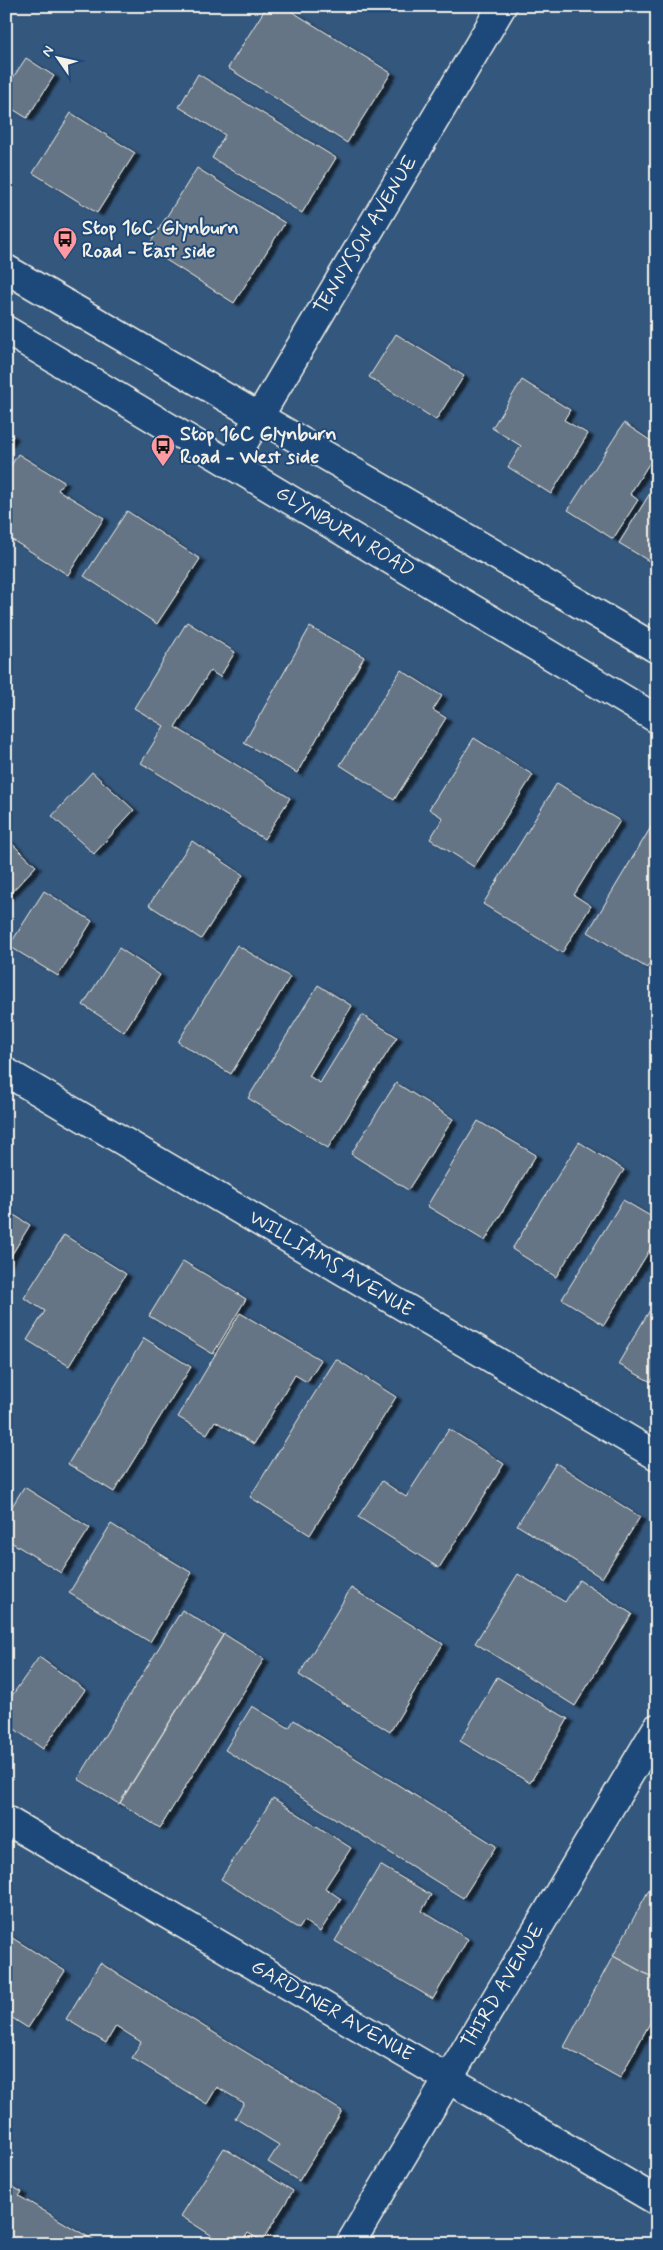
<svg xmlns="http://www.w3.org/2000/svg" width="663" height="2250" font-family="Mynerve,sans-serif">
  <defs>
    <filter id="shadow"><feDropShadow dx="5.5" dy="3" stdDeviation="1" flood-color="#0009"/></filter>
  </defs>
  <rect width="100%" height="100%" fill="#34577d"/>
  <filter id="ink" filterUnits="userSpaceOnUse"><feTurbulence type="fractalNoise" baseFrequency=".02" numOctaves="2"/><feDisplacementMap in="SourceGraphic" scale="10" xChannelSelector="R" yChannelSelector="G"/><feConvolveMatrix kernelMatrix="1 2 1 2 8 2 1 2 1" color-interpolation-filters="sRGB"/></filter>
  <g filter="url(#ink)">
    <g fill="#657585" stroke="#f4f1e8" filter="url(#shadow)">
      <path d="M267 6H283L391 73 347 143 228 68Z"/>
      <path d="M26 58 54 76 27 118 6 105V84L8 85Z"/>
      <path d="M198 74 336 158 302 213 212 158 225 135 179 107Z"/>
      <path d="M71 113 135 153 97 213 33 173Z"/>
      <path d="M197 168 285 223 234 303 147 248Z"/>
      <path d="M396 334 464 376 436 420 369 377Z"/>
      <path d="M522 380 570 410 564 420 588 434 551 494 508 467 521 446 492 428Z"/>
      <path d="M624 423 657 445V451L630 494 638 500 613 539 568 510Z"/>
      <path d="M6 432 13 436 6 446Z"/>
      <path d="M18 454 64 482 58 490 104 518 68 575 6 536V474Z"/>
      <path d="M657 482V566L619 543Z"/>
      <path d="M127 511 200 559 157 624 84 576Z"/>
      <path d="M187 622 235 652 220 677 210 671 175 727 290 798 264 839 141 763 164 726 134 708Z"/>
      <path d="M310 627 364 657 297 773 244 743Z"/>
      <path d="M401 670 442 696 433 710 446 718 394 800 340 765Z"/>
      <path d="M474 738 533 775 474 867 430 839 443 818 429 809Z"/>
      <path d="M92 772 134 810 94 854 52 816Z"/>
      <path d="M557 783 620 821 574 895 591 906 562 953 483 904Z"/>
      <path d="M657 817V952L647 968 588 932Z"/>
      <path d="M6 838 36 866 6 898Z"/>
      <path d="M192 841 243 875 201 939 149 905Z"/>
      <path d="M44 891 92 921 58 976 9 946Z"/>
      <path d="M237 945 290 977 231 1074 178 1042Z"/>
      <path d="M119 948 160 975 124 1032 83 1005Z"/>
      <path d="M318 985 352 1006 309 1076 320 1083 362 1015 397 1037 328 1148 248 1098Z"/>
      <path d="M396 1083 453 1119 408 1190 351 1154Z"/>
      <path d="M478 1121 536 1155 485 1241 427 1206Z"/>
      <path d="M579 1142 624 1170 556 1277 512 1249Z"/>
      <path d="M623 1200 657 1220V1238L604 1325 562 1299Z"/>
      <path d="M6 1210 30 1225 6 1264Z"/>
      <path d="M64 1235 126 1274 69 1366 27 1340 45 1311 24 1298Z"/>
      <path d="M183 1261 246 1299 213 1354 149 1316Z"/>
      <path d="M657 1298V1372L651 1382 618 1364Z"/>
      <path d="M240 1313 321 1360 307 1382 295 1375 254 1444 215 1421 207 1434 178 1417Z"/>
      <path d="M144 1338 191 1367 114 1492 68 1464Z"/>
      <path d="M336 1359 396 1397 310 1535 250 1497Z"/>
      <path d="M449 1429 504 1464 439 1568 358 1517 382 1481 406 1497Z"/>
      <path d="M556 1463 640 1517 602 1578 517 1525Z"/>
      <path d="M24 1487 90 1528 61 1573 6 1539V1516Z"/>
      <path d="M111 1524 192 1573 150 1642 69 1593Z"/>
      <path d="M518 1574 565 1602 579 1580 632 1614 575 1706 475 1643Z"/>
      <path d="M351 1588 443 1644 390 1732 299 1675Z"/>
      <path d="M182 1610 223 1635 119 1804 78 1779Z"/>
      <path d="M224 1634 264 1659 160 1828 120 1803Z"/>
      <path d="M39 1657 85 1690 43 1749 6 1723V1704Z"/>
      <path d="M497 1677 568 1719 530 1783 460 1741Z"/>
      <path d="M252 1706 289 1728 294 1720 496 1846 463 1898 225 1750Z"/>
      <path d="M273 1798 351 1848 325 1888 341 1899 320 1932 304 1921 299 1929 221 1879Z"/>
      <path d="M380 1865 431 1895 422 1911 468 1939 433 1999 335 1941Z"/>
      <path d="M657 1875V1980L613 1956Z"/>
      <path d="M6 1934 65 1971 28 2028 6 2014Z"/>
      <path d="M613 1956 657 1980V2010L620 2078 564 2047Z"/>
      <path d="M100 1963 342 2111 299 2181 268 2162 279 2145 235 2118 244 2103 217 2087 207 2104 132 2058 141 2042 116 2026 106 2043 66 2019Z"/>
      <path d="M224 2148 293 2191 262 2241 248 2233 241 2244H225L181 2216Z"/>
      <path d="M6 2183 22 2192 19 2196 100 2244H6Z"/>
    </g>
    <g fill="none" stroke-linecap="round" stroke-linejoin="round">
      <defs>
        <g id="minor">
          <path d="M231 464 502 6"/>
          <path d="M6 1072 657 1456"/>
          <path d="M6 1820 657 2201"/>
          <path d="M350 2244 657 1728"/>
        </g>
        <g id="major">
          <path d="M6 269 657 649"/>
          <path d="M6 330 657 719"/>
        </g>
      </defs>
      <use href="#minor" stroke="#f4f1e8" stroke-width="31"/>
      <use href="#major" stroke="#f4f1e8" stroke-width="31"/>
      <use href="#minor" stroke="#1f4a7a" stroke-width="28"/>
      <use href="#major" stroke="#1f4a7a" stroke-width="28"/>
    </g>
  </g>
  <defs>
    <symbol id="bus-pin" viewBox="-11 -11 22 30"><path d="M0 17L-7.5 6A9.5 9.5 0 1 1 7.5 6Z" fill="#ff9aa2" stroke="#1f4a7a"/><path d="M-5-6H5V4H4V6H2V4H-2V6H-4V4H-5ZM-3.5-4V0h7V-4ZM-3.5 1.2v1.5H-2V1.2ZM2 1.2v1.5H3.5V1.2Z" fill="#111"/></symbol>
  </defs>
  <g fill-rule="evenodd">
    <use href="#bus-pin" x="51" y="225" width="28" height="38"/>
    <use href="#bus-pin" x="149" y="432" width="28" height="38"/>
  </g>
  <g text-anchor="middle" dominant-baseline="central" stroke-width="4" stroke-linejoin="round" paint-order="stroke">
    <g font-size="20" font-weight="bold" fill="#f4f1e8" stroke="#1f4a7a" text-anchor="start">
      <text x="82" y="228">Stop 16C Glynburn<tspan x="82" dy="23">Road - East side</tspan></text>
      <text x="180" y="434">Stop 16C Glynburn<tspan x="180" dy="23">Road - West side</tspan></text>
    </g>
    <g font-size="20" fill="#f4f1e8" stroke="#1f4a7a">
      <text transform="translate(366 235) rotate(-59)">TENNYSON AVENUE</text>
      <text transform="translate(345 532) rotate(31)">GLYNBURN ROAD</text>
      <text transform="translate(331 1264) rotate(31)">WILLIAMS AVENUE</text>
      <text transform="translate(503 1986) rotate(-59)">THIRD AVENUE</text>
      <text transform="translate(332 2011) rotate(30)">GARDINER AVENUE</text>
    </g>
  </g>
  <rect width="663" height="2250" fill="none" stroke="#1f4a7a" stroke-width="25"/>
  <rect x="12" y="12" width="638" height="2225" fill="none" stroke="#f4f1e8" stroke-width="2" filter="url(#ink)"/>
  <g transform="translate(58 58) rotate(304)" stroke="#1f4a7a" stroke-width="4" paint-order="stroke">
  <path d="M0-4L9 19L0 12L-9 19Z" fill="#f4f1e8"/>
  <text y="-8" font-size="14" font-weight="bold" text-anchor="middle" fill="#f4f1e8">N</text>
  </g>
</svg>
